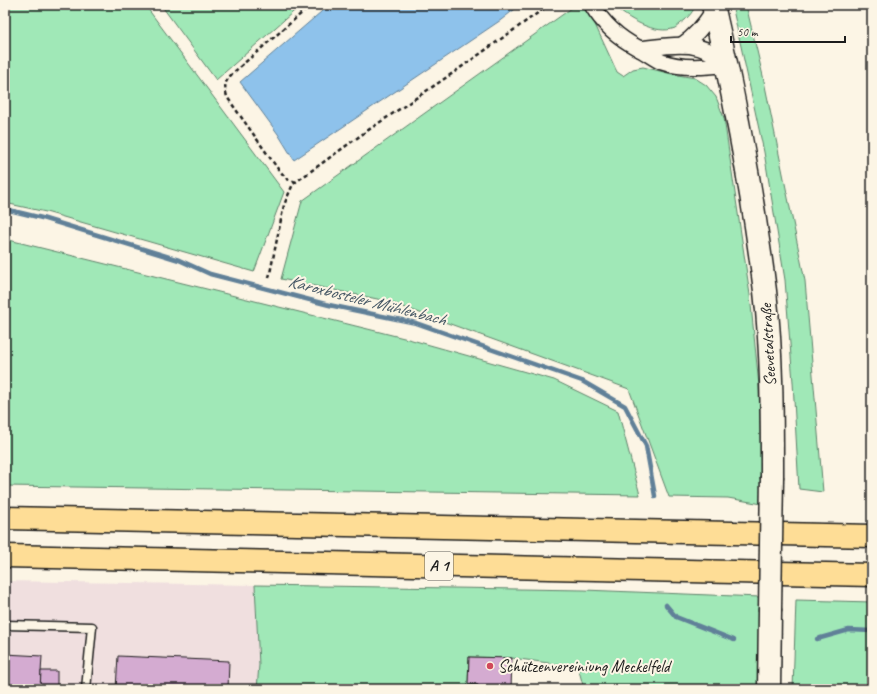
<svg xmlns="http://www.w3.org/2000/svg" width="877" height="694" font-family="Caveat,sans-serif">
  <rect width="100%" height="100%" fill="#fcf5e5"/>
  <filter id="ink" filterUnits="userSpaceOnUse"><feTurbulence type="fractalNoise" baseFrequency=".025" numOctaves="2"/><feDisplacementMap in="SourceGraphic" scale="8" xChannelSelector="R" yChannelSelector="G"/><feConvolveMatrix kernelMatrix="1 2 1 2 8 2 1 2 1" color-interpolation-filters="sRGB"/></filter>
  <g filter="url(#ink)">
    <path fill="#f0dfdf" d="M5 581 255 585 259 665 257 689H5Z"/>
    <g fill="#a0e8b7" stroke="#5e826a">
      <path d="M5 5H145L284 192 254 272 46 212 5 203Z"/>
      <path d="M161 5H301L216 80Z"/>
      <path d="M576 5H586L617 72 623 76 633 69 643 67 672 74 695 78 706 85 716 97 724 118 750 295 759 386 762 504 728 498 669 497 629 389 387 301 281 279 302 201Z"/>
      <path d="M613 5H695C694 11 689 16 685 20 682 22 678 26 675 28 656 36 626 18 613 5Z"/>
      <path d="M732 5H746L763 76 805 281 823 492 799 489 793 382 785 280 764 152Z"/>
      <path d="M5 239 412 340 554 380 618 411 640 495 5 486Z"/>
      <path d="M255 585 584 590 760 597V689H584L578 667 512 658 469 657 468 684 478 685V689H257L259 665Z"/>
      <path d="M796 600 872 602V689H793Z"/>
    </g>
    <path fill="#8ec2eb" stroke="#608098" d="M329 5H520L501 20 294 160 278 134 240 82Z"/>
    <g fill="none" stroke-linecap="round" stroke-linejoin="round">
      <g stroke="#608098" stroke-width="4.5">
        <path d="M5 209 42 218 179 260 210 274 329 305 416 323 582 381 625 406 646 446 655 496"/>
        <path d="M666 605 676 617 734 640"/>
        <path d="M817 639 849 630 872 631"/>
      </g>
    </g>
    <g fill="#d4abd1" stroke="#1c1c1c">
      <path d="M5 654 42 656 40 689H5Z"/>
      <path d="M118 656 229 661 228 689H116Z"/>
      <path d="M469 657 512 658 511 689H478V685L468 684Z"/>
      <path d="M41 671H57V689H40Z"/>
    </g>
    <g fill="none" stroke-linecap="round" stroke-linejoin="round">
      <defs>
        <path id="lane" d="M5 625 92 627 86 689"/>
        <g id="street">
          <path d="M592 5C603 24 619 38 638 48 646 52 653 58 662 62 682 69 706 67 726 64"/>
          <path d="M682 45C696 36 705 24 714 10"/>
          <path d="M640 49C673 45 700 38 726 64"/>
        </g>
        <g id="secondary">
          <path d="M713 5C735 99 753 195 765 291 772 352 772 415 772 476"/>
          <path d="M769 689 770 611"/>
        </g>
        <g id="highway">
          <path d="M5 518 872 536"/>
          <path d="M5 556 872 575"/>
        </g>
      </defs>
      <use href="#lane" stroke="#1c1c1c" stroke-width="11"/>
      <use href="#street" stroke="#1c1c1c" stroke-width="18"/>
      <use href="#secondary" stroke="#1c1c1c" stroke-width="25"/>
      <use href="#highway" stroke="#1c1c1c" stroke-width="25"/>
      <g stroke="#1c1c1c" stroke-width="2.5" stroke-dasharray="4 3" stroke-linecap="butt">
        <path d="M296 182 287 179 278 169 227 97C224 84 224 82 234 72L311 5"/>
        <path d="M269 278 284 205 293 184 364 133 453 73 549 5"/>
      </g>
      <use href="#lane" stroke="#fcf5e5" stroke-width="8"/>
      <use href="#street" stroke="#fcf5e5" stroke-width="15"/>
      <use href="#secondary" stroke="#fcf5e5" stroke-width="22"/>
      <use href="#highway" stroke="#fedd96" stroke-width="22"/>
      <defs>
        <path id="secondary-bridge" d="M770 611 772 476"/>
      </defs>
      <use href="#secondary-bridge" stroke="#1c1c1c" stroke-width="25" stroke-linecap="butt"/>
      <use href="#secondary-bridge" stroke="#fcf5e5" stroke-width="22"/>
    </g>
  </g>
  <circle fill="#d1495b" stroke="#fcf5e5" stroke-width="1.5" cx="490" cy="666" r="4"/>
  <g text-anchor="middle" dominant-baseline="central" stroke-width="4" stroke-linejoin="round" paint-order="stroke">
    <rect fill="#fcf5e5" stroke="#5f5d58" stroke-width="1" x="425" y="552" width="28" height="28" rx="3"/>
    <g font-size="16" font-weight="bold" fill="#1c1c1c">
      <text x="439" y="566">A 1</text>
    </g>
    <g font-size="17" fill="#1c1c1c" stroke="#fcf5e5">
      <text transform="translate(768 345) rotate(-93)">Seevetalstraße</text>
    </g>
    <g font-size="17" fill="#1c1c1c" stroke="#fcf5e5" text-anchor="start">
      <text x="498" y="666">Schützenvereiniung Meckelfeld</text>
    </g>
    <g font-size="18" font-style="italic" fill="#445664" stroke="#fcf5e5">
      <text transform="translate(367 300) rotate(14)">Karoxbosteler Mühlenbach</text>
    </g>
  </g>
  <rect width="877" height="694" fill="none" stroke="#fcf5e5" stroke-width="20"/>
  <rect x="10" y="10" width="857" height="674" fill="none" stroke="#1c1c1c" stroke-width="1.5" filter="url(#ink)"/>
  <path d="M731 36v6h114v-6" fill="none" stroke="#1c1c1c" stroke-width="2"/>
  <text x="737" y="36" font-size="12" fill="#1c1c1c" stroke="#fcf5e5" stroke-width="3" paint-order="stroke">50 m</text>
</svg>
